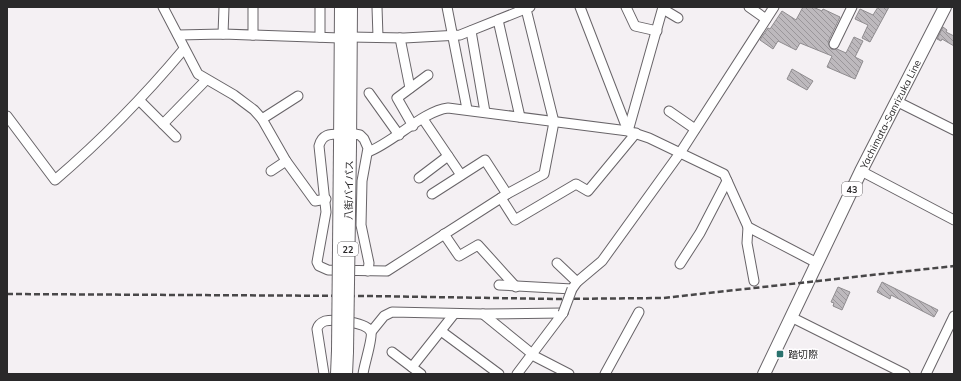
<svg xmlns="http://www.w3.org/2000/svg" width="961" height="381" font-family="Mulish,'Noto Sans JP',sans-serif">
  <defs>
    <pattern id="building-back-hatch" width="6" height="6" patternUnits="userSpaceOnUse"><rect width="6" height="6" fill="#bdb9bd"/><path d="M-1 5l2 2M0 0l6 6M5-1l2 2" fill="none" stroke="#9a969a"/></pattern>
  </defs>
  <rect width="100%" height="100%" fill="#f4f0f3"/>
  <g fill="url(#building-back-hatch)" stroke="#8f8c8f">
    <path d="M803 7H813L822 11 823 9 840 17 828 42 831 49H837L846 53 854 37 863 41 855 57 863 61 855 79 827 67 832 56 800 43 796 50 778 41 773 49 760 40 768 28 770 29 782 11 796 20Z"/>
    <path d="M878 7H889L870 42 862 38 868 25 855 19 860 9 873 15Z"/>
    <path d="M943 27 947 30 946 32 954 36V46L942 39 941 41 937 39Z"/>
    <path d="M792 69 813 81 807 90 787 79Z"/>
    <path d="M882 282 938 310 934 317 891 295 890 299 877 292Z"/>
    <path d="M838 287 850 292 842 310 833 306 834 303 831 302Z"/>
  </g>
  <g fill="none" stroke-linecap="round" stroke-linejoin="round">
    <defs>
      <g id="minor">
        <path d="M163 7 198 74 234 95 254 110 262 119 286 161 315 201 326 199"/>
        <path d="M253 7V35"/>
        <path d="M377 7 378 37"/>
        <path d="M447 7 467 109"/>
        <path d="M580 7 628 131"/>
        <path d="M626 7 635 26 657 31"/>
        <path d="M749 7 766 19"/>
        <path d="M663 9 678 18"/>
        <path d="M498 20 520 117"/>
        <path d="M471 31 485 112"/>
        <path d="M223 34 224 7"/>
        <path d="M178 35 223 34 340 38"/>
        <path d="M320 37V7"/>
        <path d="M350 37 404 38 460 35 530 7"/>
        <path d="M400 38 410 88"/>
        <path d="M834 44 852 7"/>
        <path d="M369 93 399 135"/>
        <path d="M140 101 176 137"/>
        <path d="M896 101 954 130"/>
        <path d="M669 111 695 129"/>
        <path d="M7 116 55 180C104 138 143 98 184 49"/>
        <path d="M262 119 298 96"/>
        <path d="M423 119 461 175"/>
        <path d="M163 124 206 80"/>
        <path d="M413 126 397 98 428 75"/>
        <path d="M628 131 663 7"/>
        <path d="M350 133 360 135 364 139 368 148 362 181 361 225 369 263 368 271"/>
        <path d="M340 134C330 134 322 134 319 146L326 212 317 262 319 266 328 270 387 271 507 194 544 174 554 122 526 9"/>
        <path d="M368 152C394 142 423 111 448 108L628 131 649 138 724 174 748 227 817 263"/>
        <path d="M271 171 286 161"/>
        <path d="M861 171 954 220"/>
        <path d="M419 178 448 156"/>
        <path d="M432 194 485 160 507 194"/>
        <path d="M501 198 515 220 576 184 588 191 636 133"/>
        <path d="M748 227 747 243 754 281"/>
        <path d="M444 234 459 256 478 245 516 287"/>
        <path d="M557 263 577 282"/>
        <path d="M680 264 700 233 727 181"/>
        <path d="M499 285 572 289 577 282 602 261 680 153 774 7"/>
        <path d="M483 314 536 357 569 374"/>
        <path d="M791 317 905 374"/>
        <path d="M441 331 499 374"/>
        <path d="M371 332 384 316 392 312 483 314 563 313"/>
        <path d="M392 352 421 374"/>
        <path d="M412 367 454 314"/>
        <path d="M324 374 317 329C318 325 320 323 325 321 334 319 367 322 371 332 373 338 364 365 363 374"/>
        <path d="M517 374 563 313"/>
        <path d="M605 374 639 312"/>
        <path d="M926 374 954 316"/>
      </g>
      <g id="major">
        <path d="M340 146 341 7"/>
        <path d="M350 146 351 7"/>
        <path d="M337 374 338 351"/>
        <path d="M346 374 347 352"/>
        <path id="s1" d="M764 374 861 171 945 7"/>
      </g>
    </defs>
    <use href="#minor" stroke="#686468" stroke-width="11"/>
    <use href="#major" stroke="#686468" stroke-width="14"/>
    <use href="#minor" stroke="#fff" stroke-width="9"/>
    <use href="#major" stroke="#fff" stroke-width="12"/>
    <path stroke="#484748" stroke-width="2.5" stroke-dasharray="6 3" stroke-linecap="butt" d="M7 294 368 296 557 299 663 298 954 266"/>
    <defs>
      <path id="minor-bridge" d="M563 313 572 289"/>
      <g id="major-bridge">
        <path d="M338 351 340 146"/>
        <path d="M347 352 350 146"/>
      </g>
    </defs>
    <use href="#minor-bridge" stroke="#686468" stroke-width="11" stroke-linecap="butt"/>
    <use href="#major-bridge" stroke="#686468" stroke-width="14" stroke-linecap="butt"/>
    <use href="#minor-bridge" stroke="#fff" stroke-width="9"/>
    <use href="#major-bridge" stroke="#fff" stroke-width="12"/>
  </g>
  <rect fill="#2a736e" stroke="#fffeff" stroke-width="1.5" x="776" y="350" width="8" height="8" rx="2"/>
  <g text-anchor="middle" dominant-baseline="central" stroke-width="3" stroke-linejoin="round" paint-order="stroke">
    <g fill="#fffeff" stroke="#6a696a" stroke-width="1">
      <rect x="842" y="182" width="20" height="14" rx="3"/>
      <rect x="338" y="242" width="20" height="14" rx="3"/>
    </g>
    <g font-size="9" font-weight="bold" fill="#2a292a">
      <text x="852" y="189">43</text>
      <text x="348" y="249">22</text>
    </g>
    <g font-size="10" fill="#2a292a" stroke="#fffeff">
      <text stroke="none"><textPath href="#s1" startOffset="289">Yachimata-Sanrizuka Line</textPath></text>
      <text transform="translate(349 190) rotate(-89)">八街バイパス</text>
    </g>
    <g font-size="10" fill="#2a292a" stroke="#fffeff" text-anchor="start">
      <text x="788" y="354">踏切際</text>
    </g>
  </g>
  <rect width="961" height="381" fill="none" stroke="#2a292a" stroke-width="16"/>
</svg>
